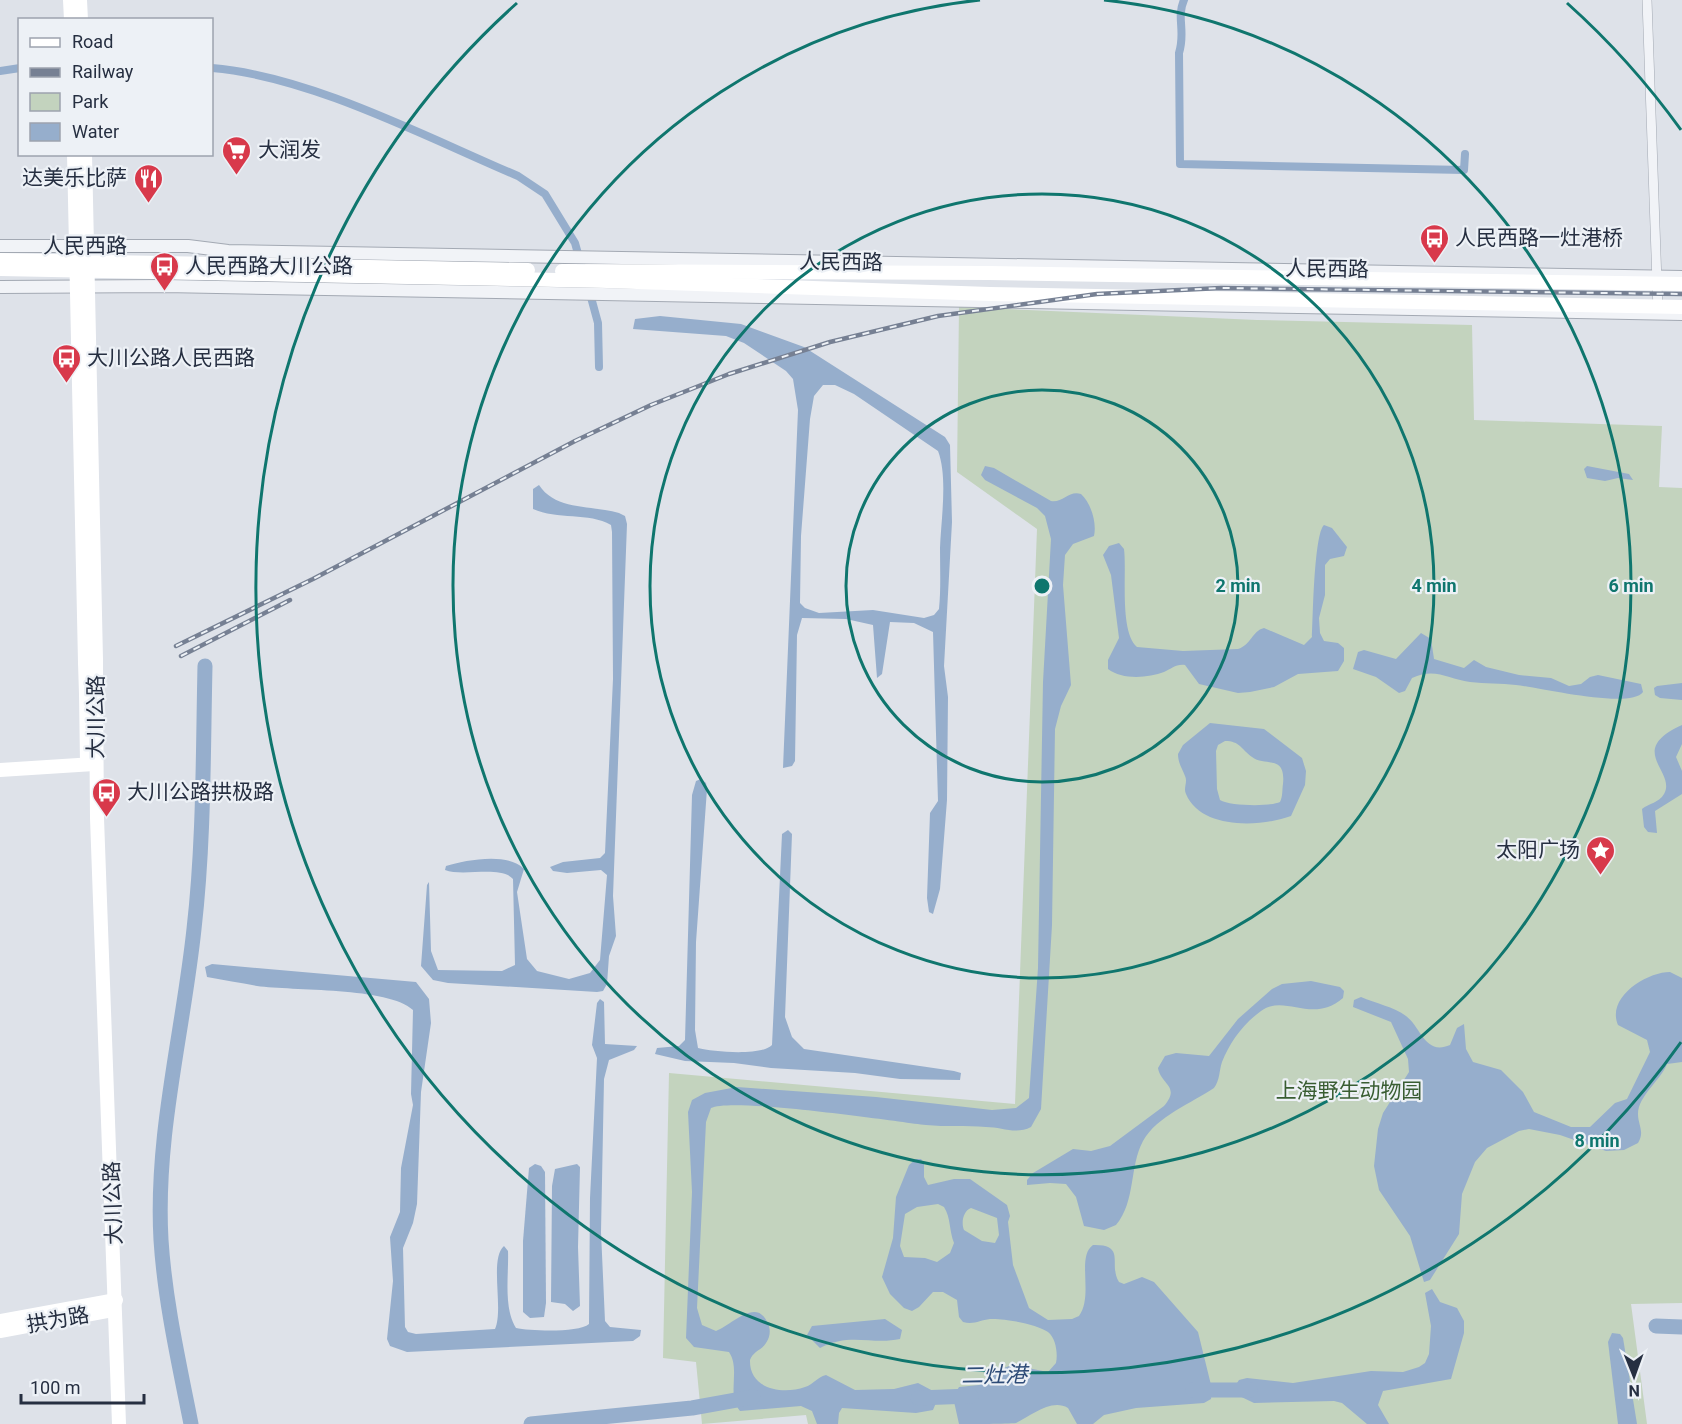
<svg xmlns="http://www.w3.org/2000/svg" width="1682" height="1424" font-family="Roboto,'Noto Sans SC',sans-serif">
  <rect width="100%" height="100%" fill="#dee2e9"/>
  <path fill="#c3d3be" d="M959 307 1257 320 1472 325 1474 420 1662 426 1659 487 1682 488V1303L1631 1304 1647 1424H808L806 1415 702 1424 696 1362 663 1358 669 1073 1015 1104 1037 529 957 472Z"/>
  <g fill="#96aecc" fill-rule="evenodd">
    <path d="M660 316 741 324 804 347 945 437 950 445 952 522 944 666 948 697 947 800 940 889 933 914 929 912 927 898 930 813 938 801 933 632 914 623 890 622 882 674 877 678 873 625 846 619 802 618 797 635 795 761 792 766 783 768 798 410 793 379 786 371 744 343 726 336 633 329 635 319ZM823 385H835L854 394 938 451C948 477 941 520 940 548 940 569 941 589 939 609L934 615 924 618 873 610 819 613 805 608 800 603 801 536 810 419 814 396Z"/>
    <path d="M985 466 994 468 1051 501C1063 503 1069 490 1081 494 1091 503 1097 523 1094 536L1073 544 1065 555 1063 585 1071 685 1061 706 1055 729 1052 925 1041 1109 1031 1127C1016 1135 1002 1127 986 1127 966 1125 946 1127 926 1125 893 1121 732 1097 711 1108L706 1122 697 1308 702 1325 716 1331C732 1325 757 1296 768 1324 771 1330 770 1337 766 1343 762 1350 753 1351 750 1360 749 1389 782 1395 805 1387 813 1385 817 1377 826 1375L855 1390 894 1389 918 1383 935 1392 938 1398 933 1410 916 1413 842 1408 839 1413 838 1424H817L812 1411 801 1406 740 1411C726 1394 741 1370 729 1352L694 1347 686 1338 692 1192 688 1112 692 1100 705 1093 737 1087 876 1097 992 1110 1016 1108 1029 1098 1038 968 1043 682 1051 539 1045 516 1037 508 985 480 981 475Z"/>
    <path d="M1587 466 1629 474 1633 480 1618 478 1605 481 1587 478 1584 469Z"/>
    <path d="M539 485C556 511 592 505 619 513L625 516 627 524 613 896 616 936 609 956 607 984 603 991 597 992 448 983 433 980 421 966 427 885 429 882 431 951 438 970 502 971 515 965 513 879C501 865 463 877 445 870L446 866C466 860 508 852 524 869L517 892 527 959 537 971 569 979 590 973 600 960 607 875 601 870 567 873 553 871 550 867 563 862 600 858 605 853 613 679 612 532 611 525C589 512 557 520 533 509V489Z"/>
    <path d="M1324 525 1332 528 1347 547 1344 556 1330 559 1325 565V595L1319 618 1320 633 1324 641 1338 643 1344 648V661L1338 671 1298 674 1274 687 1250 692 1238 693 1199 684 1185 665C1175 664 1172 669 1164 672 1148 678 1122 680 1108 669V660L1119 638 1111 575 1103 555 1109 546 1119 543 1124 549C1127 572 1119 632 1137 647L1183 651 1238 649C1251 645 1252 631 1264 628L1304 645 1312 637C1313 618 1314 534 1324 525Z"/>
    <path d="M1421 633 1431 639 1434 659 1464 668 1474 660 1486 667 1519 675 1551 678 1569 686 1581 684 1590 677 1598 675 1641 684 1643 692C1630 710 1538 687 1516 685 1501 683 1485 684 1470 682 1448 679 1435 667 1412 678L1405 691 1399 693 1376 677 1353 669 1358 652 1364 650 1396 659Z"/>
    <path d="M1682 683V700L1660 698 1655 695 1654 688 1657 686Z"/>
    <path d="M1210 723 1264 729 1302 758 1306 771 1305 785 1291 816C1261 827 1201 830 1186 794 1183 788 1188 782 1185 776 1182 768 1178 763 1178 754L1183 745ZM1225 741C1240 741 1241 749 1252 757 1265 767 1286 754 1283 784 1282 790 1283 796 1280 802 1269 807 1230 806 1220 800L1217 789 1216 751 1218 745Z"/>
    <path d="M1682 725V744L1676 757 1682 771V794L1655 811 1657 833 1648 832 1644 827 1642 809C1649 803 1659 803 1664 794 1677 771 1625 751 1682 725Z"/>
    <path d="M701 779 706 783 707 789 696 942 695 1030 698 1048C713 1052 762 1056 772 1045L782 834 788 830 792 834 785 1017 792 1037 804 1049 954 1071 961 1073 960 1080 900 1079 855 1073 771 1068 734 1063 685 1061 655 1054 657 1048 679 1046 685 1040 692 795 696 781Z"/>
    <path d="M212 964 416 982 429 999 431 1023 421 1092 417 1204 413 1223 403 1248 405 1327 408 1332 416 1334 495 1329C504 1309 489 1259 504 1246L508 1251C509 1274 503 1307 516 1328 530 1331 579 1333 589 1324L590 1198 597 1058 592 1045 597 1003 600 999 604 1002 605 1044 637 1046 634 1050 609 1060 604 1079 601 1232 605 1321 610 1327 641 1330 640 1336 633 1341 407 1352 390 1346 387 1339 393 1281 390 1237 400 1212 401 1168 413 1105 411 1094 413 1010C389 987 292 991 257 986 241 983 224 980 207 977L205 967Z"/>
    <path d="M1670 972 1682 978V1062L1667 1064C1661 1080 1638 1096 1638 1114 1638 1125 1645 1132 1638 1143L1624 1150 1606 1151 1560 1135 1529 1129 1519 1131 1487 1148 1475 1162 1462 1194 1459 1234 1430 1280 1424 1282 1410 1236 1379 1190 1374 1166 1378 1129 1383 1113 1409 1072 1408 1059 1391 1022 1353 1007 1354 1000 1361 997C1375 1003 1394 1007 1406 1016 1421 1027 1425 1056 1450 1045L1457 1028 1464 1024 1466 1049 1473 1062 1501 1070 1523 1092 1534 1112 1571 1127H1590L1615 1103 1627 1099 1650 1052 1647 1040 1618 1025C1606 997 1647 972 1670 972Z"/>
    <path d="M1311 981 1340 987 1344 991 1343 998C1312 1025 1285 993 1261 1011 1243 1024 1230 1042 1222 1062 1219 1071 1220 1080 1214 1088 1192 1103 1157 1116 1143 1141 1129 1167 1136 1201 1116 1225L1104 1230 1084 1226 1076 1197 1066 1184 1050 1183 1027 1185V1180L1033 1173 1073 1149 1091 1151 1110 1146 1164 1106C1181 1086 1161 1085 1158 1068L1165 1056 1176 1053 1209 1056 1238 1019 1272 989 1282 984Z"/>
    <path d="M916 1159H921L924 1163V1177L928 1185 954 1179H970L1007 1205 1010 1216 1008 1222 1013 1265 1029 1308 1048 1320 1072 1319 1079 1316C1094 1295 1076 1257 1093 1245 1127 1244 1108 1265 1119 1282L1124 1284 1142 1277 1154 1282 1198 1332 1212 1389 1211 1399 1204 1403 1136 1408 1104 1415 1093 1424H1077L1068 1408C1051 1398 1031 1416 1016 1423 1007 1424 972 1424 959 1424L953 1397 959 1387 979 1385 1001 1369 1012 1365 1048 1372 1056 1363C1058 1354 1056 1338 1048 1332 1037 1324 1003 1318 990 1319 980 1320 974 1325 963 1322L959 1317 957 1300 943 1292H933L919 1307 912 1311 904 1308 890 1294 882 1277 893 1238 896 1197 909 1165ZM938 1204 944 1207C951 1218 949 1231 954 1243L950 1253 937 1262 925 1258 904 1257 900 1246 905 1214 917 1207ZM971 1208 997 1218 999 1235 995 1243 982 1241 964 1230C961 1223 963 1211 971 1208Z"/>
    <path d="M535 1164 541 1166 545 1172 546 1303 544 1317 530 1318 523 1312V1241L529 1168Z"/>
    <path d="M577 1164 580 1167 578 1247 580 1306 573 1311 565 1304 551 1302 552 1186 555 1169Z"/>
    <path d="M1432 1289 1440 1302 1457 1308 1464 1321V1333L1451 1379 1383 1391 1378 1405 1389 1424H1367L1342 1403 1334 1401 1254 1403 1231 1392 1239 1380 1247 1378 1293 1383 1371 1371 1403 1372 1419 1367 1425 1363 1429 1354 1431 1326 1425 1293Z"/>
    <path d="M885 1319 902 1330 900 1339C872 1345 849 1332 820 1348L807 1335 812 1326Z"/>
    <path d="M1612 1333 1620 1334 1623 1338 1637 1424H1618L1608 1342Z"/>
  </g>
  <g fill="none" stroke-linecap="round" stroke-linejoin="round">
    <g stroke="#96aecc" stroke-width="8">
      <path d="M1184 0C1176 18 1186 31 1179 53L1180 164 1464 170 1465 154"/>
      <path d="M212 68C310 76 426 137 518 176L545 194 575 243 584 275"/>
      <path d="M0 71 20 68"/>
      <path d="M589 290 598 323 599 367"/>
    </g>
    <g stroke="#96aecc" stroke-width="15">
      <path d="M1656 1326 1682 1327"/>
      <path d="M1193 1390H1250"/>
      <path d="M918 1398 971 1396"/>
      <path d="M191 1424C179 1363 165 1302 161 1240 155 1135 183 1033 194 929 204 842 203 754 205 666"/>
      <path d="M531 1424 692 1408 753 1397"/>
    </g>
    <defs>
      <path id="minor" d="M1647 0 1658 311"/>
      <g id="tertiary">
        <path d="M0 246H188L228 251 1682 277"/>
        <path d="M0 287 165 286 1682 314"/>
      </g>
    </defs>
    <use href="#minor" stroke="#a3a9b3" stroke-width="10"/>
    <use href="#tertiary" stroke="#a3a9b3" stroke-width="14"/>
    <use href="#minor" stroke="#f1f3f7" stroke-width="9"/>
    <use href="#tertiary" stroke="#f1f3f7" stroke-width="12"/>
    <g stroke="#fff" stroke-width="14">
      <path d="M70 0 71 20"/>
      <path d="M80 0 81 20"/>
      <path d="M74 154 85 662"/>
      <path d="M85 154 96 660"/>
      <path d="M0 260 528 270"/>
      <path d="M0 269 607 281 990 294 1682 307"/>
      <path d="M562 271 989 273 1682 284"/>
      <path d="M96 691 97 818 119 1424"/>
      <path d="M86 694 87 763"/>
      <path d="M0 770 94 764"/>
      <path d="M0 1321 116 1300"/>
      <path d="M0 1331 107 1311"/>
    </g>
    <defs>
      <g id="rail">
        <path d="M176 646 313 579 575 441 651 405 729 374 830 342 938 316 1097 294 1221 288 1682 294"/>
        <path d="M181 656 290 600"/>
      </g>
    </defs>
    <use href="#rail" stroke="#768093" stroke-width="4.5"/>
    <use href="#rail" stroke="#edf1f6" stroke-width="2" stroke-dasharray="7" stroke-linecap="butt"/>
    <g stroke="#fff" stroke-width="14">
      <path d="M96 660V691"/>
      <path d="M85 662 86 694"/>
    </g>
  </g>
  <g fill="none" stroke="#0f766e" stroke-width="3">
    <circle cx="1042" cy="586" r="196"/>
    <circle cx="1042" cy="586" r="392"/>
    <path d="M1104 0A589 589 0 1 1 980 0"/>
    <path d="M1681 1042A785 785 0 1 1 517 3M1567 3A785 785 0 0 1 1681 130"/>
  </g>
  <defs>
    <symbol id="supermarket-pin" viewBox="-11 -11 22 30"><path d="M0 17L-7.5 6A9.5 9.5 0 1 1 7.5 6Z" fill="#d8394b" stroke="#edf1f6"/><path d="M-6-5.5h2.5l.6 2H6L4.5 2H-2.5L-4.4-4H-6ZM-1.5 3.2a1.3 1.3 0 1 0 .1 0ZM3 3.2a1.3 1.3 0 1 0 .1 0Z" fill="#fff"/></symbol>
    <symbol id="restaurant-pin" viewBox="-11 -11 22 30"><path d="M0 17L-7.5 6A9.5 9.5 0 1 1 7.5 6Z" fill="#d8394b" stroke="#edf1f6"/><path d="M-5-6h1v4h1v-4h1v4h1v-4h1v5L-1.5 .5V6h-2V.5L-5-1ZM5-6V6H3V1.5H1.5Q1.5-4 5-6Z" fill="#fff"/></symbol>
    <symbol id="bus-pin" viewBox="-11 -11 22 30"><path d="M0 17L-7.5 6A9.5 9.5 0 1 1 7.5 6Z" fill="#d8394b" stroke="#edf1f6"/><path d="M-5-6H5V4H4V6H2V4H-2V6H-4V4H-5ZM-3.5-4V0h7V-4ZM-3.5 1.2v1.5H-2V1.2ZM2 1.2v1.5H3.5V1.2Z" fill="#fff"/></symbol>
    <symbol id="sight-pin" viewBox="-11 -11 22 30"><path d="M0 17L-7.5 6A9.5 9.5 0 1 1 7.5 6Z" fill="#d8394b" stroke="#edf1f6"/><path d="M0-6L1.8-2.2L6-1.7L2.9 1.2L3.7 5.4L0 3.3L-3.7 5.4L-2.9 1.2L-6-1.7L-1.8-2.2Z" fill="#fff"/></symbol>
  </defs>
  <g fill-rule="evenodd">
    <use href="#supermarket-pin" x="220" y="134" width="33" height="45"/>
    <use href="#restaurant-pin" x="132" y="162" width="33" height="45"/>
    <use href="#bus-pin" x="1418" y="222" width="33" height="45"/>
    <use href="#bus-pin" x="148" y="250" width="33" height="45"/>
    <use href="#bus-pin" x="50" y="342" width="33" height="45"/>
    <use href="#bus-pin" x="90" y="776" width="33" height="45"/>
    <use href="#sight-pin" x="1584" y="834" width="33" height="45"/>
  </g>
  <g text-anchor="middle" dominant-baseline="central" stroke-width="4.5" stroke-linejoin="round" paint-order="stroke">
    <g font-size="21" fill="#262f41" stroke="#edf1f6" text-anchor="start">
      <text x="258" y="150">大润发</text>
      <text x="127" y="178" text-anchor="end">达美乐比萨</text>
      <text x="1455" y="238">人民西路一灶港桥</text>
      <text x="185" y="266">人民西路大川公路</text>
      <text x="87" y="358">大川公路人民西路</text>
      <text x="127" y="792">大川公路拱极路</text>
      <text x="1580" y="850" text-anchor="end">太阳广场</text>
    </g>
    <g font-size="21" fill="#262f41" stroke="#edf1f6">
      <text x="85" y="246">人民西路</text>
      <text transform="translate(841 262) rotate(1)">人民西路</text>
      <text transform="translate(1327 269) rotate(1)">人民西路</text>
      <text transform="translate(96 717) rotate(-90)">大川公路</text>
      <text transform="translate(113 1203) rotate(-92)">大川公路</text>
      <text transform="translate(58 1320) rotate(-10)">拱为路</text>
    </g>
    <g font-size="21" fill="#395d32" stroke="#edf1f6">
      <text x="1349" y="1091">上海野生动物园</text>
    </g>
    <g font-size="22" font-style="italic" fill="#2d4b77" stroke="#edf1f6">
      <text transform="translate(994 1375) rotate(-1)">二灶港</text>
    </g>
  </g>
  <circle cx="1042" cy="586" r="9" fill="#0f766e" stroke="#edf1f6" stroke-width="3"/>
  <g font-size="18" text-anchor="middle" font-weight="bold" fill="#0f766e" stroke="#edf1f6" stroke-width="4.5" stroke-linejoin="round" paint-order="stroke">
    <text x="1238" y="592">2 min</text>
    <text x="1434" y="592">4 min</text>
    <text x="1631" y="592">6 min</text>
    <text x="1597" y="1147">8 min</text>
  </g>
  <rect x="18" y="18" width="195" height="138" fill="#edf1f6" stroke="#9da3ae" stroke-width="1.5"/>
  <rect x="30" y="38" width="30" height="9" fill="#ffffff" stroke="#9da3ae" stroke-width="1.5"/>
  <text x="72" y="48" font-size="18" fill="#262f41">Road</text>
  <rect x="30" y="68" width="30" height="9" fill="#768093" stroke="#9da3ae" stroke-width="1.5"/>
  <text x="72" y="78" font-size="18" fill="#262f41">Railway</text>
  <rect x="30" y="93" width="30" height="18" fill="#c3d3be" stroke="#9da3ae" stroke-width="1.5"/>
  <text x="72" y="108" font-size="18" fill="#262f41">Park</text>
  <rect x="30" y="123" width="30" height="18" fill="#96aecc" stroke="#9da3ae" stroke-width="1.5"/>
  <text x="72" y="138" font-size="18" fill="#262f41">Water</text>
  <g transform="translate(1634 1376) rotate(179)" stroke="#edf1f6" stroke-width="4.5" paint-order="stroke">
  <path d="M0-4.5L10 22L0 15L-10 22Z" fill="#262f41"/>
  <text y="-9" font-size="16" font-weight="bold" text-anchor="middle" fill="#262f41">N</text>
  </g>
  <path d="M21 1394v9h123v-9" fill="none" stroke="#262f41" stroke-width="3"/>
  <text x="30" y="1394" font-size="18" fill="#262f41" stroke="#edf1f6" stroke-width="4.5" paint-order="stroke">100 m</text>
</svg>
